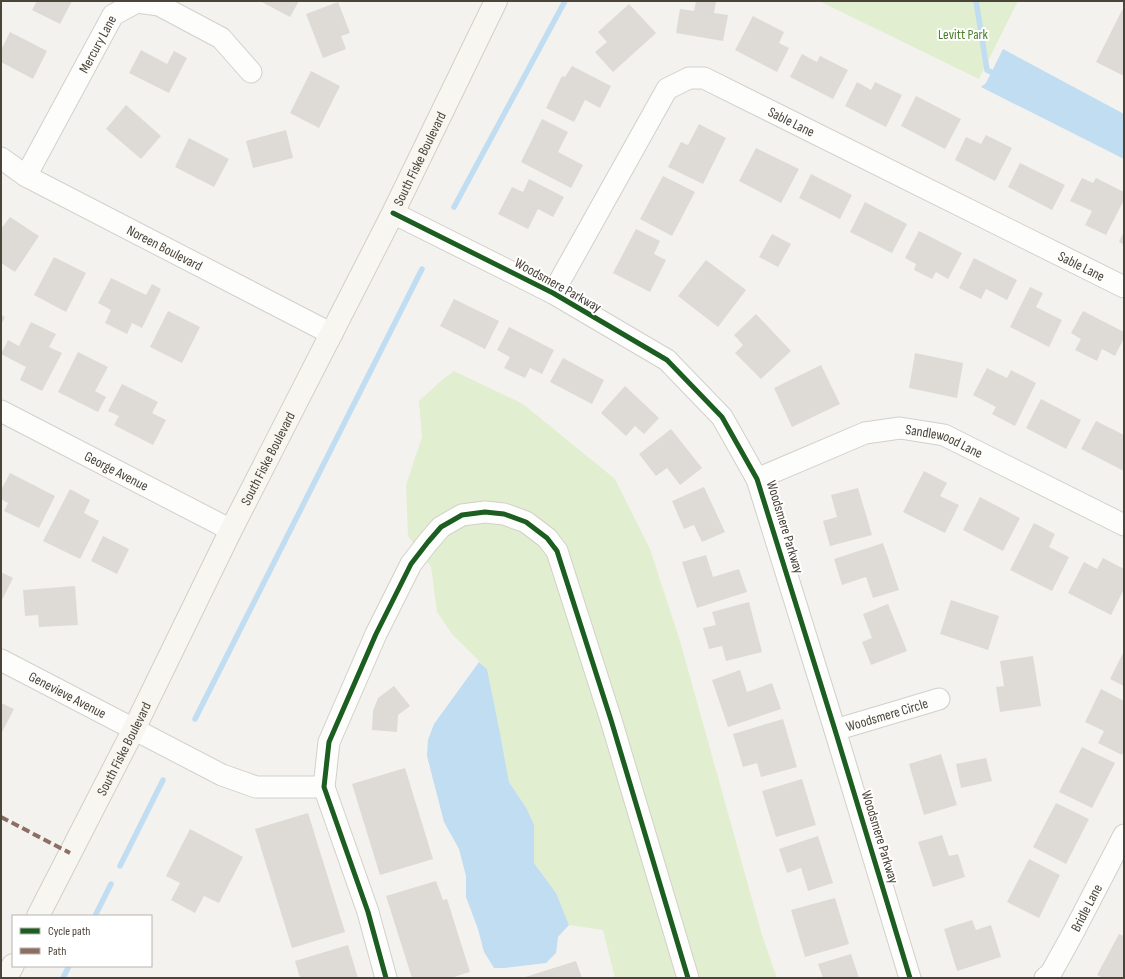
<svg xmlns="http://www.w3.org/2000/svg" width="1125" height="979" font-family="'Sofia Sans Condensed',sans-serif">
  <rect width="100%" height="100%" fill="#f4f2ee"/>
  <g fill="#e1eecf">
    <path d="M819 1H1018L979 79Z"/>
    <path d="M454 371 523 404 615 479 650 549 680 641 762 935 777 978H698L620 716 530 512 508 504 487 502 462 505 414 544 408 536 406 485 422 437 419 401 442 380Z"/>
    <path d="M484 522C515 525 529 534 549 557L602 724 677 978H615L603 930 569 925 556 893 534 863V825L527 809 509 782 500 733 487 669 452 634 437 612 431 567 426 560 447 535 464 525Z"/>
  </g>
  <g fill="#c0ddf1">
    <path d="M1003 49 1124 114V159L981 87 986 83Z"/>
    <path d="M479 662 487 669 500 733 509 782 527 809 534 825V863L556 893 569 925 558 937 556 953 546 963 504 968H494L484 952 478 929 466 897V876L459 849 444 822 427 756 428 740 434 724Z"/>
  </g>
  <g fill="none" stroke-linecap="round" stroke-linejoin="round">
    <g stroke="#c0ddf1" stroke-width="5.5">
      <path d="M976 1 987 70 997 75"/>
      <path d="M454 207 565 1"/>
      <path d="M195 719 422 269"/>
      <path d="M120 866 163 780"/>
      <path d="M95 916 111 884"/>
      <path d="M63 978 69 966"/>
    </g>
  </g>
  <g fill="#dedbd6">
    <path d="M37 1H72L60 24 32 10Z"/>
    <path d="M260 1H299L290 17Z"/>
    <path d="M696 1 716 2 714 13 728 15 723 41 676 33 680 9 694 11Z"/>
    <path d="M338 2 350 33 341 36 346 49 323 58 306 14Z"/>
    <path d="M629 4 656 33 613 72 595 52 607 42 598 32Z"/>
    <path d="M1122 10 1124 11V76L1096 62Z"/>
    <path d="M753 16 784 32 779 43 789 48 777 72 735 50Z"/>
    <path d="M10 32 47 51 33 79 1 62V50Z"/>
    <path d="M141 50 167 64 174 51 187 58 169 93 129 73Z"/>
    <path d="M802 54 817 62 820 56 848 70 833 99 790 77Z"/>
    <path d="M572 66 611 86 600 108 585 100 574 122 546 108 562 76 565 77Z"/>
    <path d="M311 71 340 86 319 128 290 113Z"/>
    <path d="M857 82 871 90 875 82 902 95 886 127 845 106Z"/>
    <path d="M916 96 961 119 945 149 901 126Z"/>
    <path d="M126 105 161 136 141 159 106 129Z"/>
    <path d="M542 119 568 132 558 152 583 165 571 188 521 162Z"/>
    <path d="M699 124 726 138 703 184 668 167 681 142 688 145Z"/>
    <path d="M286 130 293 158 253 168 246 141Z"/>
    <path d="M986 135 1012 148 995 181 955 160 966 137 981 144Z"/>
    <path d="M189 138 229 159 214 187 175 167Z"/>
    <path d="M756 148 799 169 781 203 739 181Z"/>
    <path d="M1020 163 1065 185 1052 210 1008 187Z"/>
    <path d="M811 174 852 195 840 219 799 198Z"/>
    <path d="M663 176 695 192 672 236 640 219Z"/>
    <path d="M1082 178 1093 183 1096 178 1124 192V200L1106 235 1085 225 1092 211 1070 201Z"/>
    <path d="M529 179 564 197 553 217 538 209 528 229 498 214 512 187 523 192Z"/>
    <path d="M865 202 907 224 892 253 850 232Z"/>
    <path d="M10 217 39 236 15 272 1 263V229Z"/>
    <path d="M636 229 660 241 654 254 666 260 650 292 613 273Z"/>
    <path d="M919 231 962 253 948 279 936 272 932 279 914 270 916 264 905 258Z"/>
    <path d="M1124 231V245L1119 242Z"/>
    <path d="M772 234 791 244 778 267 759 257Z"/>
    <path d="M54 257 86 273 66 312 34 295Z"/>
    <path d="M974 258 1017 280 1007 300 986 289 981 299 959 288Z"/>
    <path d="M706 260 746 290 718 327 678 296Z"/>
    <path d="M111 278 146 295 152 284 161 289 142 328 132 323 127 334 105 323 111 310 98 303Z"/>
    <path d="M1030 287 1043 293 1036 307 1062 320 1049 347 1010 327Z"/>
    <path d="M454 299 499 321 485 349 440 326Z"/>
    <path d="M168 311 200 327 182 363 150 347Z"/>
    <path d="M1083 311 1124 332V338L1115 356 1102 349 1097 361 1075 350 1081 339 1071 333Z"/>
    <path d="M756 314 791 351 761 379 735 353 743 345 734 335Z"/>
    <path d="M1 315 5 317 1 325Z"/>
    <path d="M31 322 56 334 49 347 62 353 42 391 20 380 26 367 1 354 8 340 19 346Z"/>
    <path d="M509 327 554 350 542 374 530 368 525 378 504 368 510 357 497 350Z"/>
    <path d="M78 352 108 367 95 391 106 397 98 412 58 392Z"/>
    <path d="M915 353 963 363 957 398 909 388Z"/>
    <path d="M563 358 604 380 592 404 550 382Z"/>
    <path d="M821 365 840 404 792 427 774 388Z"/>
    <path d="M987 368 1007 378 1011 370 1036 383 1015 426 992 414 996 407 973 395Z"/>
    <path d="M122 384 158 402 152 413 166 420 153 445 114 425 119 416 108 411Z"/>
    <path d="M625 386 659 418 644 434 635 426 626 436 601 413Z"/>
    <path d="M1041 399 1081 420 1066 449 1026 428Z"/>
    <path d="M1096 421 1124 435V471L1081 449Z"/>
    <path d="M671 429 702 468 680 485 667 468 656 476 639 454Z"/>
    <path d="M924 471 947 483 940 496 959 505 945 533 903 512Z"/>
    <path d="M10 473 55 496 39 528 4 511 8 503 1 499V490Z"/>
    <path d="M704 487 725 532 702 542 694 525 684 529 672 501Z"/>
    <path d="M858 488 872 535 830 546 823 521 837 517 831 495Z"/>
    <path d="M70 489 90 500 84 513 99 521 80 559 43 541Z"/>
    <path d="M980 497 1020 518 1003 551 963 530Z"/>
    <path d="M1034 523 1055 534 1049 547 1069 557 1052 591 1010 570Z"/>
    <path d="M103 536 129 549 117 574 91 561Z"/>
    <path d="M883 543 899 590 873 598 866 577 842 585 834 559Z"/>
    <path d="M706 555 713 577 739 569 747 592 697 608 682 562Z"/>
    <path d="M1103 558 1124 569V589L1111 615 1068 593 1084 562 1097 569Z"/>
    <path d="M1 572 13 578 1 602Z"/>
    <path d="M75 586 78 625 39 627 38 615 25 616 23 590Z"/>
    <path d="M951 600 999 616 988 650 940 634Z"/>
    <path d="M749 602 762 652 726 661 722 646 709 649 703 628 716 625 712 612Z"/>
    <path d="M888 604 907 651 871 665 862 642 872 638 863 614Z"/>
    <path d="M1124 651V686L1110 679Z"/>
    <path d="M1033 656 1041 706 1000 712 996 687 1004 686 1000 661Z"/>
    <path d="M740 670 747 692 772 683 781 709 728 727 712 680Z"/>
    <path d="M394 686 410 706 398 715 397 732 372 730 373 711 378 698Z"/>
    <path d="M1101 689 1124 701V750L1122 755 1098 743 1104 731 1085 722Z"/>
    <path d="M1 703 14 709 1 734Z"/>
    <path d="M783 719 797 767 761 777 757 763 743 767 733 734Z"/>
    <path d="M1082 747 1115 763 1092 808 1059 792Z"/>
    <path d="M941 754 957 805 924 815 909 764Z"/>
    <path d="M986 758 992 781 961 788 956 764Z"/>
    <path d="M405 768 433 859 380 875 352 784Z"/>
    <path d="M802 779 816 825 776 837 762 791Z"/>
    <path d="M1056 803 1089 819 1066 864 1033 847Z"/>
    <path d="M308 813 345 932 292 948 255 829Z"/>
    <path d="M190 829 243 857 219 903 204 896 195 913 171 900 180 883 166 876Z"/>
    <path d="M942 835 949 856 958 854 965 877 933 887 918 842Z"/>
    <path d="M818 836 833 883 808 891 801 868 787 873 779 849Z"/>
    <path d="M1029 859 1060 875 1039 918 1007 902Z"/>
    <path d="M436 881 443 900 447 899 470 972 451 978H412L386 896Z"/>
    <path d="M835 898 849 944 805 957 791 910Z"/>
    <path d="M972 920 976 930 991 925 1001 957 957 971 944 929Z"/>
    <path d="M1119 934 1124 936V978H1103L1097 975Z"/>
    <path d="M348 945 358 978H300L295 961Z"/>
    <path d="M851 954 859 978H823L818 964Z"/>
    <path d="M576 961 582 978H522Z"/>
  </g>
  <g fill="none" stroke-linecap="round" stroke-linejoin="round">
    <defs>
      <g id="minor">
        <path id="s1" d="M1 158 26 176 332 334"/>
        <path id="s2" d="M26 176 113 15 137 2 159 5 221 38 251 72"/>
        <path d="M393 213 553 293 667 360 722 417 757 479 835 730 910 978"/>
        <path id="s3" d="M553 293 667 89 689 78H704L1124 287"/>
        <path id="s4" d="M1 411 231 530"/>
        <path id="s5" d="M757 479 865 433 900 428 944 435 1124 525"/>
        <path id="s6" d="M1 660 222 775 256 787H324"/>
        <path id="s7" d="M835 730 939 699"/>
        <path d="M386 978 368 912 324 787 329 742 376 634 411 564 428 542 441 527 462 515 485 512 504 514 526 522 547 538 557 551 611 720 688 978"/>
        <path id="s8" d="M1045 978 1051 973 1072 935 1124 835"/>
      </g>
      <g id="secondary">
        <path id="s9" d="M38 916 134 729 231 530 393 213 496 1"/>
        <path d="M6 978 13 965"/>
      </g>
    </defs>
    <use href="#minor" stroke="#d2d0cb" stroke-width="23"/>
    <use href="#secondary" stroke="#d3cfc5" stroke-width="24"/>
    <use href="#minor" stroke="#fdfdfc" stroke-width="21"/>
    <use href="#secondary" stroke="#f7f6f1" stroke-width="22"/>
    <path stroke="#8d6e63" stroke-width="4" stroke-dasharray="8 4" stroke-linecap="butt" d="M1 817 70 853"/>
    <defs>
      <g id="cycleway">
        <path d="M393 213 553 293 667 360 722 417 757 479 835 730 910 978"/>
        <path d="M386 978 368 912 324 787 329 742 376 634 411 564 428 542 441 527 462 515 485 512 504 514 526 522 547 538 557 551 611 720 688 978"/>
      </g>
    </defs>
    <use href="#cycleway" stroke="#fff" stroke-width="8"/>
    <use href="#cycleway" stroke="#1b5e20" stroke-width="5"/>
  </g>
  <g text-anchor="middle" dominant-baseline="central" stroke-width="4" stroke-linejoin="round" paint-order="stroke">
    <g font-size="14" fill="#4a7f2a" stroke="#fff">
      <text x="963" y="34">Levitt Park</text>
    </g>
    <g font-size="14" fill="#4b4439" stroke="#fff">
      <text stroke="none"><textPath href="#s2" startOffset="150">Mercury Lane</textPath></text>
      <text stroke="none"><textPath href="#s3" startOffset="371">Sable Lane</textPath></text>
      <text stroke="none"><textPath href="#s9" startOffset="848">South Fiske Boulevard</textPath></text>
      <text stroke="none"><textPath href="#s1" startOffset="187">Noreen Boulevard</textPath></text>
      <text stroke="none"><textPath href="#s3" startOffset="695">Sable Lane</textPath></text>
      <text transform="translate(558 285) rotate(29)">Woodsmere Parkway</text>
      <text stroke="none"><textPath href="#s5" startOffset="199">Sandlewood Lane</textPath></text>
      <text stroke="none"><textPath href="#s9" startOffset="512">South Fiske Boulevard</textPath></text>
      <text stroke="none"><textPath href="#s4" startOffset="130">George Avenue</textPath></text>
      <text transform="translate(785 527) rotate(73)">Woodsmere Parkway</text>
      <text stroke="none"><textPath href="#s6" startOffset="75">Genevieve Avenue</textPath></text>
      <text stroke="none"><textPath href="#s7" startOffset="54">Woodsmere Circle</textPath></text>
      <text stroke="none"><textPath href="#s9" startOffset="188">South Fiske Boulevard</textPath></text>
      <text transform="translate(880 837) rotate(73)">Woodsmere Parkway</text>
      <text stroke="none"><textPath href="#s8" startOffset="82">Bridle Lane</textPath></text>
    </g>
  </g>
  <rect width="1125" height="979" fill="none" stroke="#4b4439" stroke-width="4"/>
  <rect x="12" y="915" width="140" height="52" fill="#ffffff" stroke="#b7b4b0"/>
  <rect x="20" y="928" width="20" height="6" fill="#1b5e20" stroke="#b7b4b0"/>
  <text x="48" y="935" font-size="12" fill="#4b4439">Cycle path</text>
  <rect x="20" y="948" width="20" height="6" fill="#8d6e63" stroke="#b7b4b0"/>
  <text x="48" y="955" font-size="12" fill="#4b4439">Path</text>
</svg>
